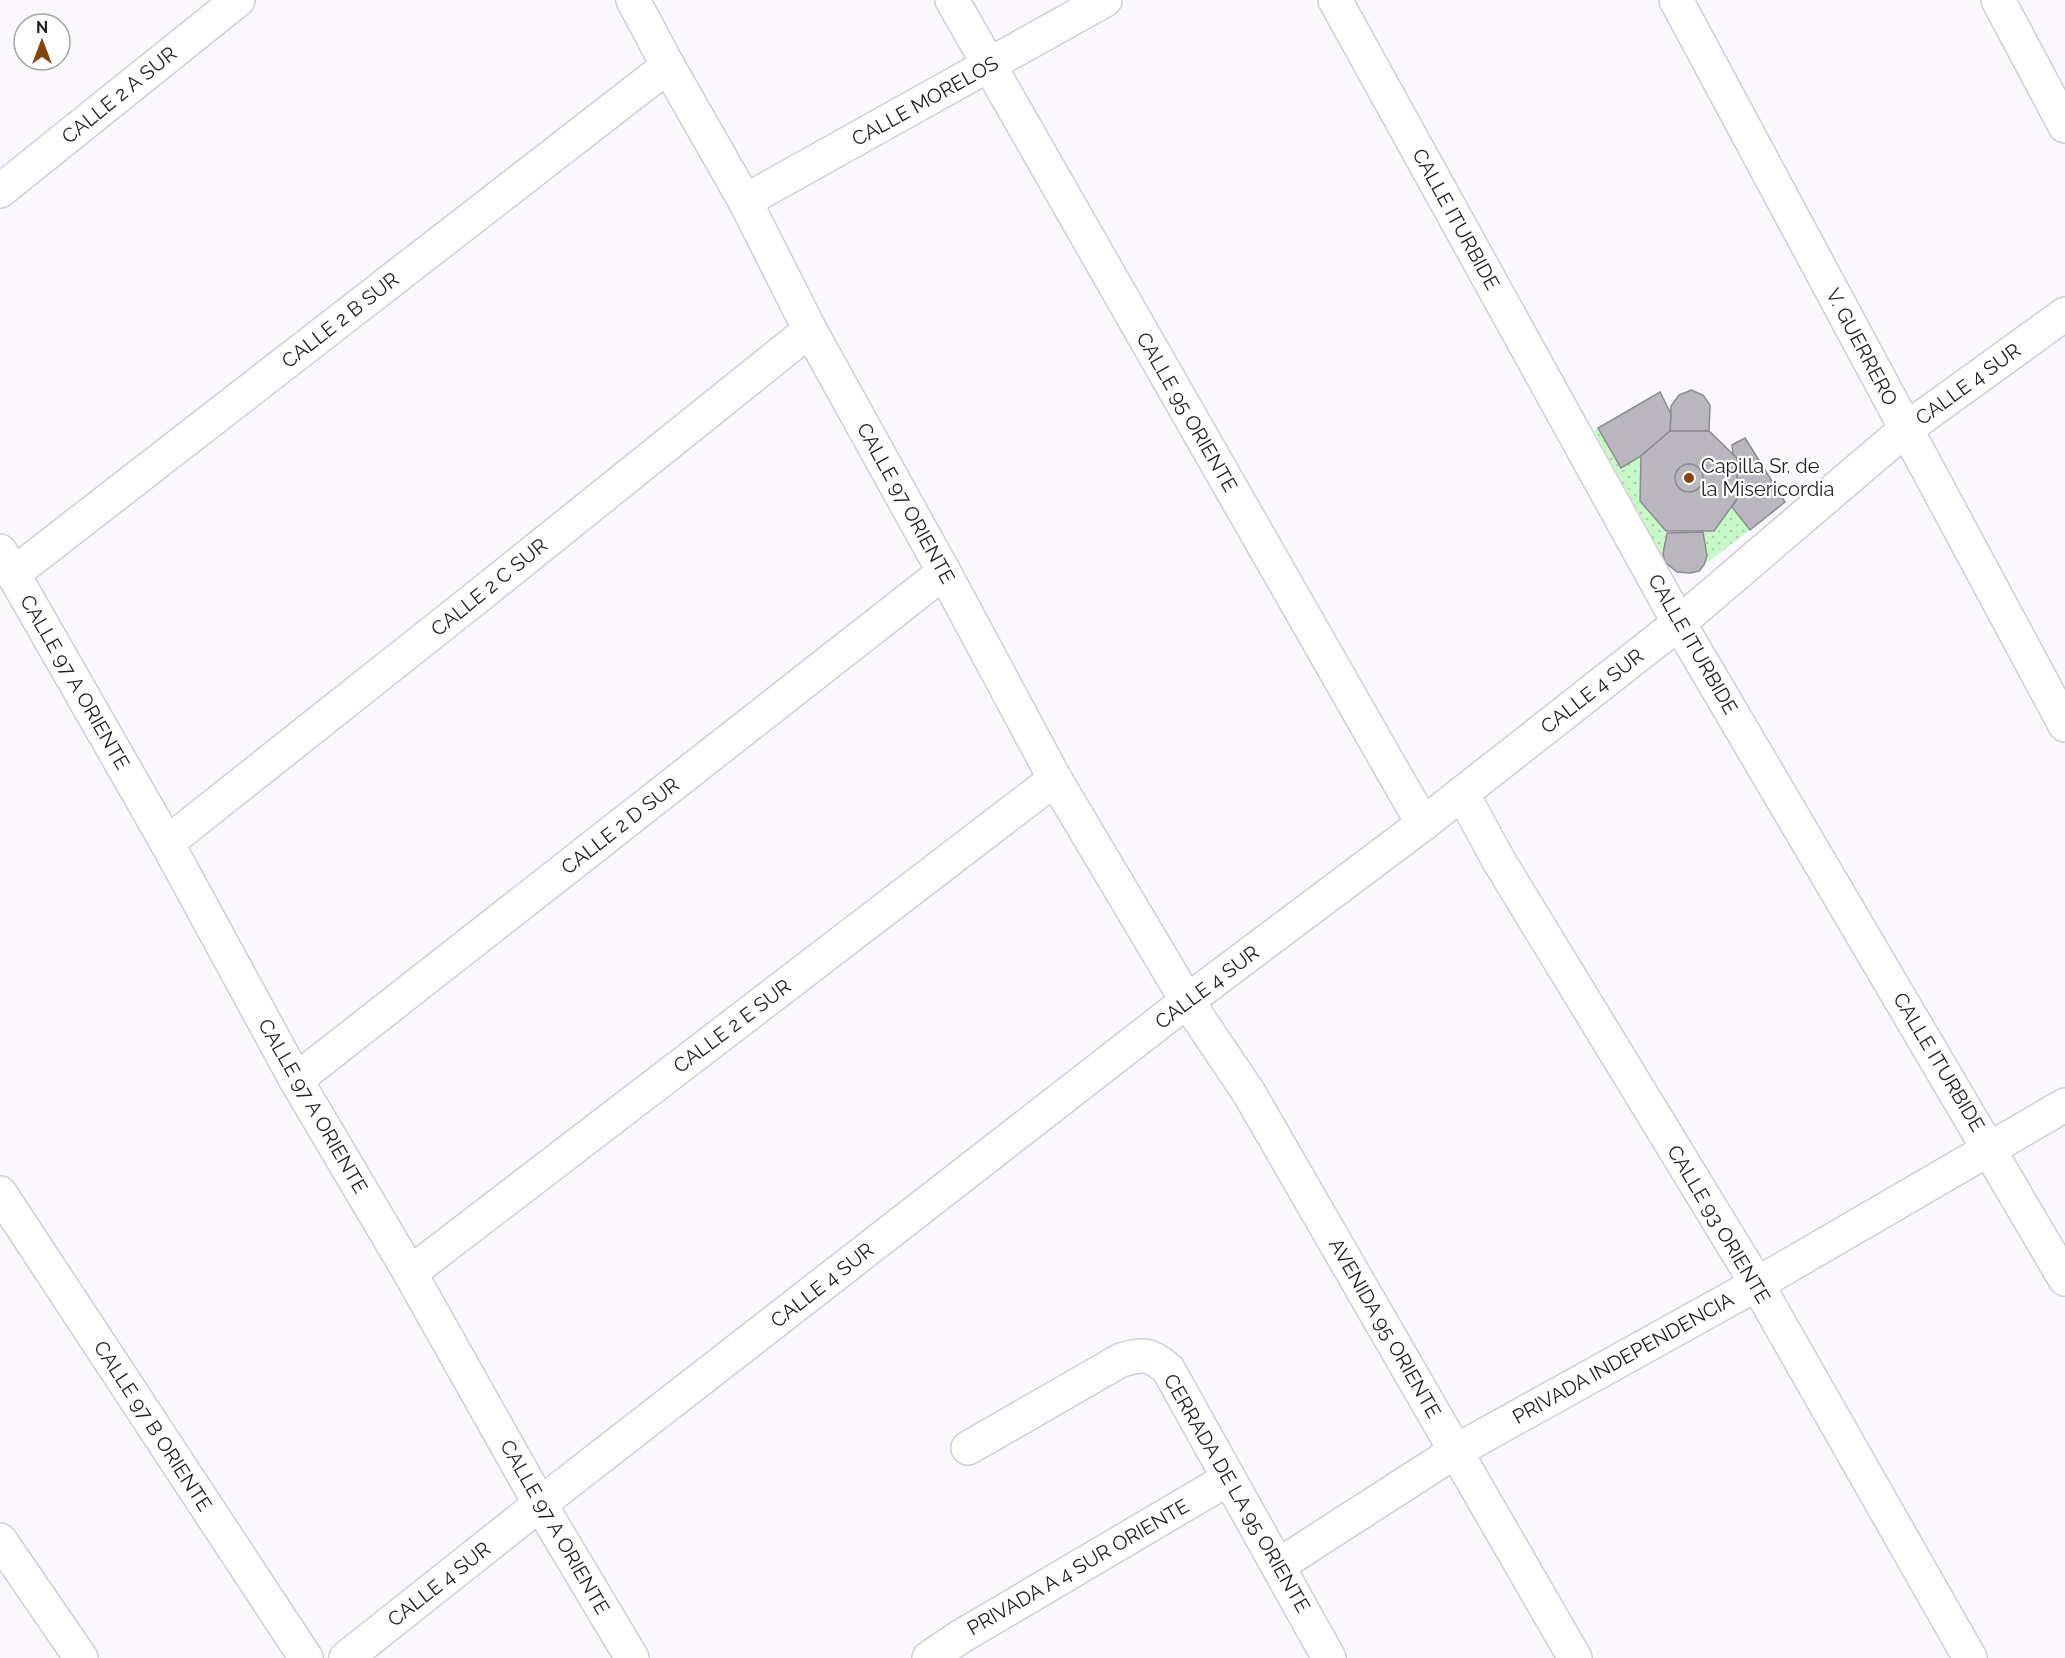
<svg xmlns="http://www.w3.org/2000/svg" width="2065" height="1658" font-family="Raleway,sans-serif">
  <defs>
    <pattern id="grass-dots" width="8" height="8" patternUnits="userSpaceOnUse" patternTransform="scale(1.5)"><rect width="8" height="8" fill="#c7f9c7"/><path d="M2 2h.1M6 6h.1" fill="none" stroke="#aad5ab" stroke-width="1.8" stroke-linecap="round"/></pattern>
  </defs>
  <rect width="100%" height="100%" fill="#faf7fe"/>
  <g fill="url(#grass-dots)">
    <path d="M1598 428 1621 468 1641 456 1640 501 1666 531 1663 558 1594 431Z"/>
    <path d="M1732 507 1750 530 1704 565 1707 556 1703 532 1714 531Z"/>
  </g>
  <g fill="#b9b6be" stroke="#8d8a92" stroke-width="1.5">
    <path d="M1691 390 1703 395 1710 405 1709 431H1670L1671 406 1679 395Z"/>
    <path d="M1660 392 1671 414 1670 431 1641 456 1621 468 1598 428Z"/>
    <path d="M1670 431H1709L1737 458V499L1714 531H1666L1640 501 1641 456Z"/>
    <path d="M1745 438 1785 502 1750 530 1732 507 1737 499V458L1733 454 1732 445Z"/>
    <circle cx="1689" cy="478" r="14"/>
    <path d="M1703 532 1707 556 1704 565 1699 571 1690 573 1677 572 1665 562 1663 554 1667 533Z"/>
  </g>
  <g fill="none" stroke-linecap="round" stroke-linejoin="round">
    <defs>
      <g id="minor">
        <path d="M633 0 668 66 745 201 810 330 944 572 1055 779 1187 1001 1249 1093 1575 1658"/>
        <path d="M952 0 1423 824"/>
        <path d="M1335 0 1679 623 2065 1279"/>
        <path d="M1676 0 2065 725"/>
        <path d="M1998 0 2065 126"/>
        <path d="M0 191 238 0"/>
        <path d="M745 201 1105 0"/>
        <path d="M0 551 167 843 296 1080 410 1273 540 1504 632 1658"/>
        <path d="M13 574 668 66"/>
        <path d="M1462 793 1499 861 1757 1284 1970 1658"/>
        <path d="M167 843 476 598 810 330"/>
        <path d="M296 1080 944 572"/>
        <path d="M0 1193 306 1658"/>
        <path d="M410 1273 1055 779"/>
        <path d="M968 1448 1121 1360C1144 1354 1149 1353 1168 1369L1329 1658"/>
        <path d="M0 1540 81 1658"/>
        <path d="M1279 1565 1456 1451 1757 1284 2065 1105"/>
        <path d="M346 1658 540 1504 1187 1001 1423 824 1679 623 1906 429 2065 314"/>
        <path d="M929 1658 960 1637 1228 1479"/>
      </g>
    </defs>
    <use href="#minor" stroke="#d0ced6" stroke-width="36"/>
    <use href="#minor" stroke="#fff" stroke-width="33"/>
  </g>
  <circle fill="#85450c" stroke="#fff" stroke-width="2" cx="1689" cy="478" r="6"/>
  <g text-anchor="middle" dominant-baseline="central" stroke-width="4.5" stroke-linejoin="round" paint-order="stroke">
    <g font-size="20" fill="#1f1e21" stroke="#fff">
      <text transform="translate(119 95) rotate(-39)">CALLE 2 A SUR</text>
      <text transform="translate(925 101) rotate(-29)">CALLE MORELOS</text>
      <text transform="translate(1456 219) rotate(61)">CALLE ITURBIDE</text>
      <text transform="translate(340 320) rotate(-38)">CALLE 2 B SUR</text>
      <text transform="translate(1862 347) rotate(62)">V. GUERRERO</text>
      <text transform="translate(1968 384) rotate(-36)">CALLE 4 SUR</text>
      <text transform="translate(1187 412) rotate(60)">CALLE 95 ORIENTE</text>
      <text transform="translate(906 503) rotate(61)">CALLE 97 ORIENTE</text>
      <text transform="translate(489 587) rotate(-39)">CALLE 2 C SUR</text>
      <text transform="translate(1693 644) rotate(60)">CALLE ITURBIDE</text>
      <text transform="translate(75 682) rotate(60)">CALLE 97 A ORIENTE</text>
      <text transform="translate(1592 691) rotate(-38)">CALLE 4 SUR</text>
      <text transform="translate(620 826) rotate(-38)">CALLE 2 D SUR</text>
      <text transform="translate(1207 987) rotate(-37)">CALLE 4 SUR</text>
      <text transform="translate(732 1026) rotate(-37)">CALLE 2 E SUR</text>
      <text transform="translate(1939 1062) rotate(59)">CALLE ITURBIDE</text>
      <text transform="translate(313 1106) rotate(60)">CALLE 97 A ORIENTE</text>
      <text transform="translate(1719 1224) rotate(59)">CALLE 93 ORIENTE</text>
      <text transform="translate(822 1285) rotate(-38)">CALLE 4 SUR</text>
      <text transform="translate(1385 1328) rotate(60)">AVENIDA 95 ORIENTE</text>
      <text transform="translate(1623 1358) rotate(-29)">PRIVADA INDEPENDENCIA</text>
      <text transform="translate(153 1426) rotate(57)">CALLE 97 B ORIENTE</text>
      <text transform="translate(1237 1493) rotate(60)">CERRADA DE LA 95 ORIENTE</text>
      <text transform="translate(555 1527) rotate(60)">CALLE 97 A ORIENTE</text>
      <text transform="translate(1078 1567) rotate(-30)">PRIVADA A 4 SUR ORIENTE</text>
      <text transform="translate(439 1584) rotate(-38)">CALLE 4 SUR</text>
    </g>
    <g font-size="20" fill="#1f1e21" stroke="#fff" text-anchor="start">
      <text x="1701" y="466">Capilla Sr. de<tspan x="1701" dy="23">la Misericordia</tspan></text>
    </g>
  </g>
  <g transform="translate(42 42)"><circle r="28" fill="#ffffff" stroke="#a5a5a6" stroke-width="1.5"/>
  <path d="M0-4.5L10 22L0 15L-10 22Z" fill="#85450c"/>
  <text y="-9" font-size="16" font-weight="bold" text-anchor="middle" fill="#1f1e21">N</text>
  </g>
</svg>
